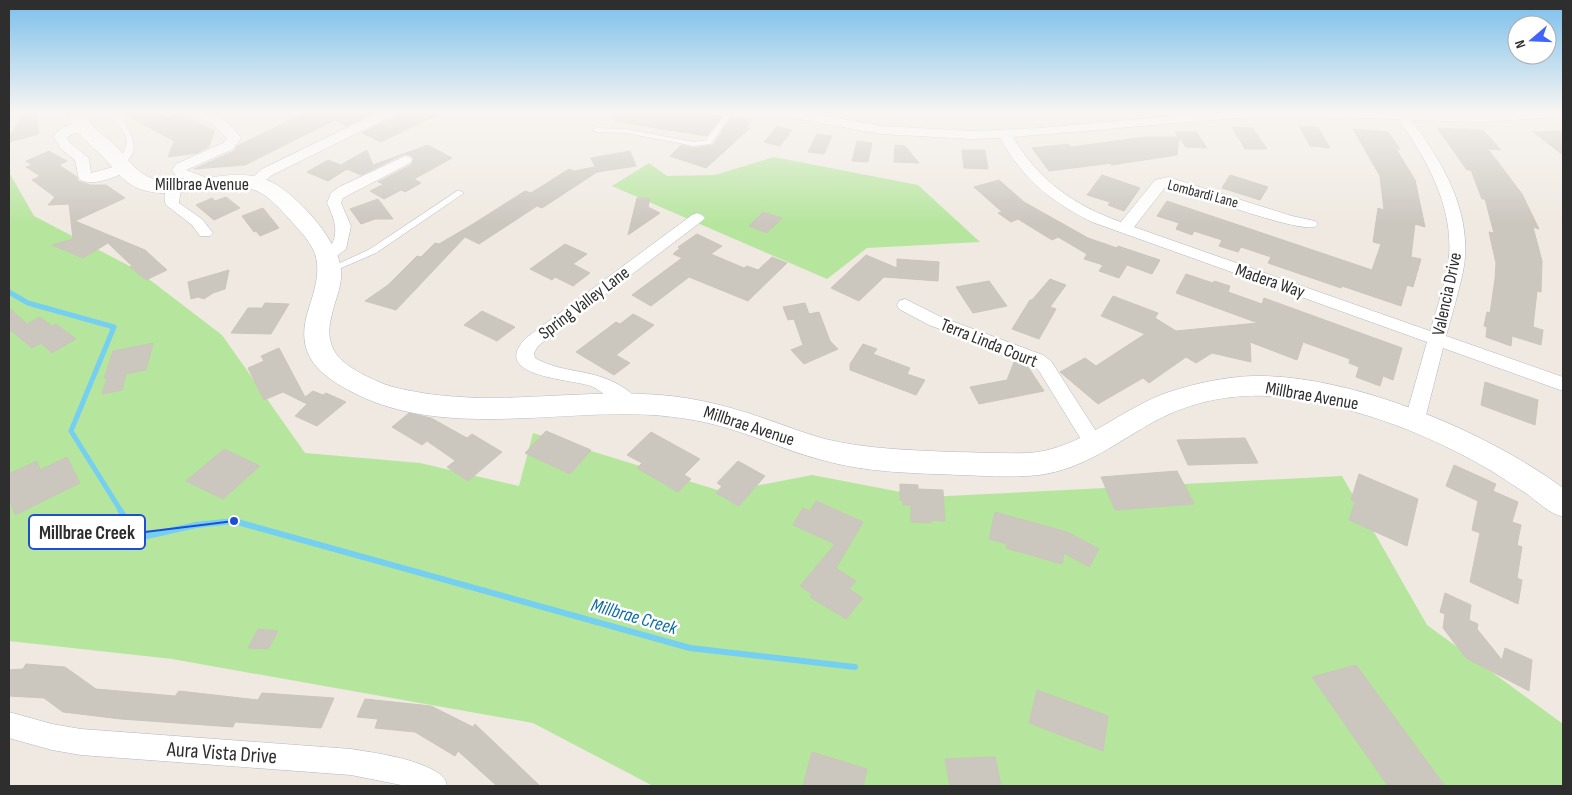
<svg xmlns="http://www.w3.org/2000/svg" width="1572" height="795" font-family="'Sofia Sans Condensed',sans-serif">
  <rect width="100%" height="100%" fill="#efe9e1"/>
  <g fill="#b6e59e">
    <path d="M774 157 918 185 980 242 867 248 827 279 612 186 649 163 667 176 715 175Z"/>
    <path d="M9 172 34 216 137 270 222 335 305 453 420 463 519 486 533 433 724 492 812 475 927 497 1342 476 1427 625 1563 724V786H653L533 723 172 659 9 641Z"/>
  </g>
  <g fill="none" stroke-linecap="round" stroke-linejoin="round">
    <path stroke="#75cff0" stroke-width="5" d="M9 292 28 303 114 327 71 431 121 511"/>
    <path stroke="#75cff0" stroke-width="6" d="M120 510 138 538 196 525 234 521 690 648 855 667"/>
  </g>
  <g fill="#cbc7bf" stroke="#cbc5ba">
    <path d="M25 113H36L39 134 9 142V137Z"/>
    <path d="M122 113H158L168 118 180 113 214 131 209 147 197 153 168 157 174 141Z"/>
    <path d="M305 113H373L347 126 335 120 245 165 194 169 234 151 237 146Z"/>
    <path d="M395 113H441L381 142 362 133 393 118Z"/>
    <path d="M615 113H701L722 116 707 136 614 121Z"/>
    <path d="M731 117 752 119 745 129 750 128 706 168 670 156 681 145 694 148 713 145Z"/>
    <path d="M777 126 792 130 780 146 764 142Z"/>
    <path d="M1299 126 1318 127 1330 148 1310 146Z"/>
    <path d="M1232 127 1253 128 1267 149H1245Z"/>
    <path d="M1437 128 1483 130 1501 150 1488 149 1522 194 1539 229 1533 227 1542 261 1541 292 1537 291 1533 327 1543 330 1541 345 1512 336 1511 346 1486 337 1487 327 1484 326 1487 312 1490 313 1495 279 1496 263 1489 232 1494 233 1485 199H1482L1471 170H1467Z"/>
    <path d="M1353 129 1388 132 1400 149H1396L1415 180 1425 227 1415 224 1411 257 1421 259 1413 287 1407 285 1401 306 1342 286 1341 288 1268 263 1271 257 1241 247 1238 252 1219 246 1222 240 1194 231 1192 235 1176 229 1179 223 1157 216 1167 201 1372 270 1381 244 1373 242 1378 208 1384 210 1380 176Z"/>
    <path d="M1563 131V155L1533 132Z"/>
    <path d="M1175 132H1196L1207 148 1186 147 1179 138 1177 155 1111 165 1112 163 1049 171 1032 148 1068 144 1071 147 1145 137H1178Z"/>
    <path d="M817 134 832 136 824 154 808 152Z"/>
    <path d="M857 141 872 143 868 162 852 161Z"/>
    <path d="M428 145 452 158 414 179 421 183 405 192 401 190 384 199 370 191 384 184 378 182 411 165 414 159 410 155 404 154 361 175 347 169 328 181 307 172 328 160 341 165 367 150 373 165Z"/>
    <path d="M895 145 905 146 919 163 894 162Z"/>
    <path d="M962 150H985L988 169 964 168Z"/>
    <path d="M49 151 67 161 59 165 77 177 78 181 90 185H106L125 198 75 221 145 250 167 270 146 280 130 267 132 266 108 243 83 258 52 245 73 239 69 204 48 205 55 197 32 180 40 176 26 167 32 165 26 161Z"/>
    <path d="M630 151 636 166 597 172 542 208 537 206 479 244 465 237 396 310 365 301 388 285 417 256 421 257 435 243 439 244 473 224 525 191 531 193 569 169 574 171 595 167 591 158Z"/>
    <path d="M1102 175 1140 188 1124 211 1108 205 1110 202 1087 195Z"/>
    <path d="M1230 175 1265 186 1268 187 1260 200 1222 188Z"/>
    <path d="M999 180 1024 202 1088 238 1117 248 1118 246 1160 260 1152 274 1127 265 1119 278 1099 271 1103 265 1084 259 1087 254 1058 237 1052 240 1018 219 1011 222 998 213 1002 212 974 187Z"/>
    <path d="M226 197 240 208 214 220 196 205 212 198 215 201Z"/>
    <path d="M637 198H650L648 207 660 213 628 235Z"/>
    <path d="M378 199 393 219H375L361 224 350 209Z"/>
    <path d="M263 208 279 228 260 236 256 231 254 232 242 216Z"/>
    <path d="M763 212 782 218 767 233 749 226Z"/>
    <path d="M697 234 722 246 711 254 744 268 747 266 758 270 772 257 787 263 748 301 689 277 651 306 632 295 682 258 673 254 680 248 678 247Z"/>
    <path d="M565 244 587 254 573 264 590 273 573 286 555 277 552 280 530 269Z"/>
    <path d="M866 255 897 268V259L939 262 938 281 884 277 859 301 831 288Z"/>
    <path d="M229 270 225 289 213 293 204 299 198 297 191 299 188 282Z"/>
    <path d="M1186 274 1213 283 1214 281 1230 286 1228 292 1262 304 1264 298 1402 348 1393 380 1383 376 1380 386 1356 377 1359 367 1349 363 1350 359 1303 342 1297 360 1250 342 1251 362 1212 353 1196 363 1186 357 1149 383 1143 378 1098 404 1060 372 1085 358 1096 366 1145 334 1101 316 1113 296 1158 313 1155 318 1176 331 1258 323 1176 293Z"/>
    <path d="M1050 279 1066 285 1050 307 1056 309 1039 339 1012 329 1030 300H1032Z"/>
    <path d="M989 281 1007 306 973 313 956 287Z"/>
    <path d="M265 303 289 304 271 334 231 333 248 308H262Z"/>
    <path d="M805 303 809 314 819 312 830 341 838 349 804 364 791 350 803 345 794 319 788 320 783 307Z"/>
    <path d="M9 308 27 324 40 317 52 326 56 324 76 339 52 353 41 343 32 348 9 329Z"/>
    <path d="M482 311 515 327 497 341 464 325Z"/>
    <path d="M633 314 654 325 616 355 630 363 614 375 576 352 616 322 620 324Z"/>
    <path d="M153 343 146 370 126 374 122 390 102 394 107 378H104L113 351Z"/>
    <path d="M863 344 877 349 873 354 910 368 907 374 925 380 916 395 850 370V364Z"/>
    <path d="M279 348 305 397 313 391 323 395 326 393 346 402 317 426 295 416 307 404 283 392 264 400 248 368 264 361 261 356Z"/>
    <path d="M1014 362 1028 367 1044 391 979 404 970 387 1007 380Z"/>
    <path d="M1485 382 1538 400 1535 425 1481 405Z"/>
    <path d="M409 413 431 418 467 438 472 434 502 452 468 481 447 467 455 461 453 459 427 441 422 445 392 427Z"/>
    <path d="M546 431 591 450 570 474 525 453Z"/>
    <path d="M651 432 700 459 684 475 691 479 678 492 637 468 642 463 627 455Z"/>
    <path d="M1245 438 1258 463 1188 465 1177 440Z"/>
    <path d="M224 449 260 466 223 499 186 481Z"/>
    <path d="M67 457 80 483 15 515 9 498V474L37 461 40 470Z"/>
    <path d="M738 461 765 476 739 506 716 493 722 486 717 483Z"/>
    <path d="M1454 465 1496 484 1493 491 1518 502 1512 522 1521 525 1517 545 1522 547 1517 578 1522 580 1518 604 1470 582 1480 533 1472 530 1478 501 1446 486Z"/>
    <path d="M1177 471 1194 504 1115 510 1101 477Z"/>
    <path d="M1359 474 1418 499 1407 546 1349 520 1355 502 1351 500Z"/>
    <path d="M900 484 918 485V489L943 490 945 521 931 520V523L911 522V505H903V501L900 500Z"/>
    <path d="M816 501 863 522 836 568 856 581 849 589 863 598 846 619 810 597 812 594 800 586 835 544 793 525 803 508 810 511Z"/>
    <path d="M995 512 1067 532 1099 549 1089 567 1064 553 1062 564 1006 548 1007 544 989 539Z"/>
    <path d="M1445 593 1471 605 1469 620 1478 624 1477 629 1502 660 1505 648 1532 660 1529 691 1466 658 1443 628 1445 614 1440 612Z"/>
    <path d="M258 629 278 631 268 649 248 648Z"/>
    <path d="M26 664 65 667 96 689 175 696 179 691 258 700 262 693 334 698 321 728 235 722 233 727 121 719 63 712 44 698 9 696V670L23 669Z"/>
    <path d="M1356 665 1445 786H1388L1312 677Z"/>
    <path d="M1037 690 1108 716 1103 751 1029 723Z"/>
    <path d="M365 699 431 706 473 727 475 724 540 786H497L458 751 455 756 415 732 375 728 378 719 357 717Z"/>
    <path d="M812 752 867 769 863 786H803Z"/>
    <path d="M995 757 1001 786H950L945 759Z"/>
  </g>
  <g fill="none" stroke-linecap="round" stroke-linejoin="round">
    <defs>
      <g id="lane">
        <path d="M111 113H117C128 129 147 152 120 165L116 163C136 139 124 135 111 113Z"/>
        <path d="M726 113H732L711 144 694 146 626 133 596 132 592 130 596 128 626 129 694 142 706 140Z"/>
        <path d="M457 191H460L464 193 376 253 332 272 329 273 325 270 370 249Z"/>
      </g>
      <g id="street">
        <path d="M195 113C218 113 227 119 241 138L233 149 186 170 207 178 209 185 207 188H197L195 183 176 176 172 170 176 164 223 143 227 138 211 123 196 116Z"/>
        <path d="M377 113H393L392 116 272 175C264 181 258 189 248 186L246 183 262 169Z"/>
        <path d="M782 113H809L881 126 972 131 1040 128 1207 113H1254L1248 117 1013 137C1038 180 1075 206 1121 222L1155 180 1168 177 1292 216 1315 221 1318 224 1315 227C1295 232 1194 194 1167 185L1134 227 1430 331C1436 311 1443 291 1447 271 1458 215 1430 163 1398 119L1329 117 1323 113H1562L1556 117 1481 122 1411 120C1444 163 1474 216 1463 272 1458 294 1452 315 1446 336L1563 377V391L1443 348 1424 423 1421 428 1414 430 1407 428 1404 423 1427 342 1092 222C1050 201 1023 179 1000 138L972 139 881 134 788 117Z"/>
        <path d="M81 121 88 125 86 128 67 137 70 143 89 158 91 173 124 164 129 165 131 168 129 171C116 176 92 188 79 179L75 160 61 149 53 136 62 128Z"/>
        <path d="M405 156 410 157 412 160 410 163 343 198 341 203 351 226 346 249 333 259H321L319 256C322 251 328 250 331 246 340 231 333 216 327 203L331 193 339 187Z"/>
        <path d="M174 183 179 184 181 187 179 203 202 219 213 233 210 236H200L192 225 166 205C163 198 165 190 169 184Z"/>
        <path d="M697 213 702 215 705 218 702 221 552 335 538 346 534 353 535 358C564 375 595 367 627 390 632 394 637 398 640 404L638 409C621 414 606 392 591 386 572 379 488 377 526 338L692 215Z"/>
        <path d="M905 299 941 317 1043 355 1051 361 1101 439 1104 444 1101 449 1094 452 1087 449 1039 371 1031 363 929 325 899 309 897 305 899 301Z"/>
        <path d="M9 712 52 724 81 729 351 749C376 753 422 759 442 776 445 778 446 782 447 786H406L351 775 81 755 52 750 9 738Z"/>
      </g>
      <path id="secondary" d="M68 113H86C90 128 103 134 114 144 126 156 135 172 151 178 188 193 235 159 277 185 301 200 341 244 341 272 342 287 335 300 332 314 321 354 346 367 379 382 395 389 412 391 429 394 500 404 571 391 643 394 683 395 722 404 760 417 781 424 803 433 825 439 867 449 909 450 952 452 978 452 1004 454 1029 453 1082 449 1121 408 1169 392 1197 383 1225 377 1253 376 1350 374 1486 431 1563 488V517C1549 513 1539 503 1527 494 1515 486 1502 478 1490 470 1423 431 1346 402 1267 396 1230 394 1191 402 1157 420 1118 441 1085 469 1039 475 1013 478 987 476 961 475 914 473 867 473 822 460 790 452 761 438 730 429 705 421 679 417 653 415 558 409 447 438 358 395 319 376 293 355 309 308 314 292 320 274 316 257 312 243 300 231 291 221 281 210 271 198 259 192 224 173 171 209 130 184 118 176 110 163 99 153 86 140 72 131 68 113Z"/>
    </defs>
    <use href="#lane" stroke="#b4b7c1" stroke-width="1"/>
    <use href="#street" stroke="#b4b7c1" stroke-width="1"/>
    <use href="#secondary" stroke="#b4b7c1" stroke-width="1"/>
    <use href="#lane" fill="#fff" fill-rule="evenodd"/>
    <use href="#street" fill="#fff" fill-rule="evenodd"/>
    <use href="#secondary" fill="#fff" fill-rule="evenodd"/>
  </g>
  <linearGradient id="sky" x2="0" y2="1"><stop stop-color="#7abfeb"/><stop offset="0.5" stop-color="#f8f5f2"/><stop offset="1" stop-color="#f8f5f2" stop-opacity="0"/></linearGradient>
  <rect width="1572" height="224" fill="url(#sky)"/>
  <g text-anchor="middle" dominant-baseline="central" stroke-width="5" stroke-linejoin="round" paint-order="stroke">
    <g font-size="15" fill="#2e2e2e" stroke="#fff">
      <text transform="translate(1203 194) rotate(15)">Lombardi Lane</text>
    </g>
    <g font-size="18" fill="#2e2e2e" stroke="#fff">
      <text x="202" y="184">Millbrae Avenue</text>
      <text transform="translate(1270 281) rotate(19)">Madera Way</text>
      <text transform="translate(1447 294) rotate(-78)">Valencia Drive</text>
      <text transform="translate(584 303) rotate(-37)">Spring Valley Lane</text>
      <text transform="translate(989 343) rotate(22)">Terra Linda Court</text>
      <text transform="translate(1312 396) rotate(10)">Millbrae Avenue</text>
      <text transform="translate(749 426) rotate(18)">Millbrae Avenue</text>
    </g>
    <g font-size="19" font-style="italic" fill="#0d6fa3" stroke="#fff">
      <text transform="translate(634 617) rotate(16)">Millbrae Creek</text>
    </g>
    <g font-size="21" fill="#2e2e2e" stroke="#fff">
      <text transform="translate(222 753) rotate(4)">Aura Vista Drive</text>
    </g>
  </g>
  <path fill="none" stroke="#1d4ed8" stroke-width="2" d="M234 521L145 532"/>
  <circle fill="#1d4ed8" stroke="#fff" stroke-width="2" cx="234" cy="521" r="5"/>
  <rect fill="#fff" stroke="#1d4ed8" stroke-width="2" x="29" y="515" width="116" height="34" rx="5"/>
  <g font-size="19" text-anchor="middle" font-weight="bold" fill="#2e2e2e">
    <text x="87" y="539">Millbrae Creek</text>
  </g>
  <rect width="1572" height="795" fill="none" stroke="#2e2e2e" stroke-width="20"/>
  <g transform="translate(1532 40) rotate(251)"><circle r="24" fill="#ffffff" stroke="#ababab"/>
  <path d="M0-4L9 19L0 12L-9 19Z" fill="#4264fb"/>
  <text y="-8" font-size="14" font-weight="bold" text-anchor="middle" fill="#2e2e2e">N</text>
  </g>
</svg>
